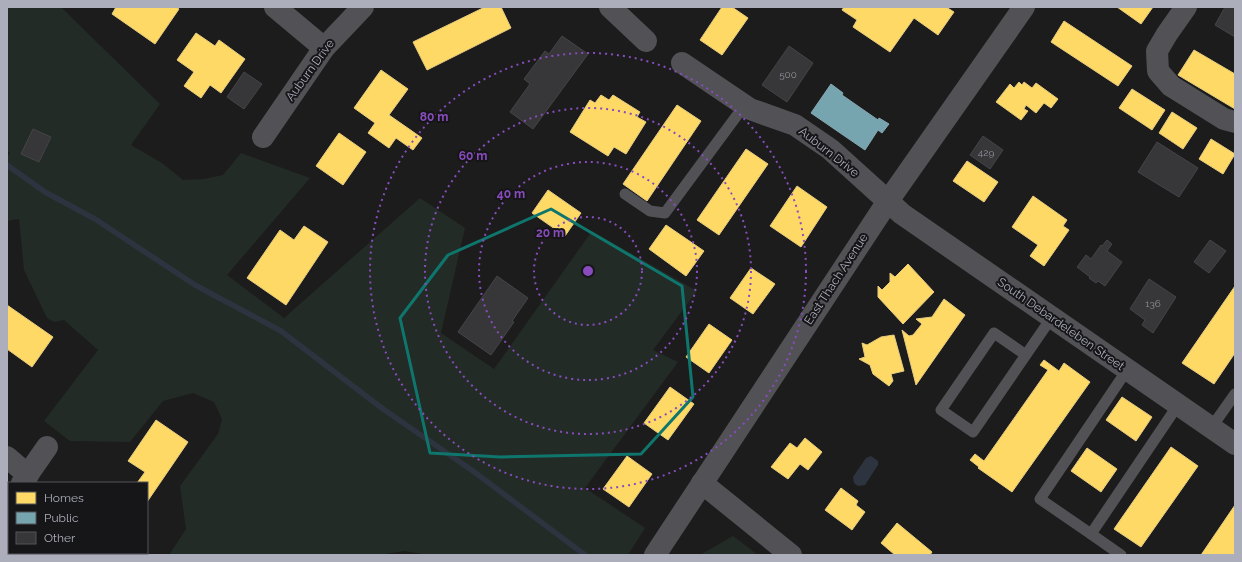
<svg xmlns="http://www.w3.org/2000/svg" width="1242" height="562" font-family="Raleway,sans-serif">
  <rect width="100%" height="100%" fill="#1c1c1c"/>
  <g fill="#232b26">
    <path d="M7 7H61L160 104 131 145 162 163 183 180 204 179 223 175 241 153 310 178 227 275 284 318 420 198 465 228 441 333 494 369 592 231 697 291 653 350 678 362 585 488 645 528 628 555H427L405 551 378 555H169L186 529 180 486 218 434 222 419 214 402 193 393 163 401 130 442 70 441 44 421 98 350 64 320 54 322 47 318 24 270 19 219 7 221V155L10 154 7 150Z"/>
    <path d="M733 536 758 555H700Z"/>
  </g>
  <path fill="#2e343f" d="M871 456 878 461V465L865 485 858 486 854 483 853 477 866 458Z"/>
  <g fill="#ffd966" stroke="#e6cc80">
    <path d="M116 7H176L179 9 155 44 112 14Z"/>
    <path d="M485 7H501L511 28 427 70 413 42Z"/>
    <path d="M722 7H732L748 18 722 55 700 40Z"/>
    <path d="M844 7H946L954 12 938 35 914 18 890 52 853 27 857 20 842 10Z"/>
    <path d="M1117 7H1153L1141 24Z"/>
    <path d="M1064 21 1132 66 1118 86 1051 42Z"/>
    <path d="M196 33 215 46 219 40 245 59 221 93 210 85 201 98 184 86 194 72 177 60Z"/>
    <path d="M1194 50 1235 74V109L1178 75Z"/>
    <path d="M381 70 408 89 389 115 422 138 413 150 396 138 389 148 368 133 375 123 354 108Z"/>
    <path d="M1019 82 1022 85 1024 82 1032 88 1036 83 1058 99 1051 108 1044 103 1036 113 1026 105 1024 109 1028 111 1021 120 996 102 1010 84 1014 88Z"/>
    <path d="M1132 89 1165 110 1152 130 1119 108Z"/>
    <path d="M601 95 609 100 613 95 640 112 637 117 646 122 626 154 614 147 608 156 570 132 590 100 595 103Z"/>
    <path d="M677 105 701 121 647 201 623 184Z"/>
    <path d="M1172 112 1197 128 1183 149 1159 133Z"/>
    <path d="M339 133 366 152 343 185 316 166Z"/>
    <path d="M1211 139 1235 154 1223 174 1199 159Z"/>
    <path d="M746 149 768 164 719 235 697 220Z"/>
    <path d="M967 161 998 182 984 202 953 181Z"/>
    <path d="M797 186 827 207 801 247 770 226Z"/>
    <path d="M548 190 581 213 565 236 532 213Z"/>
    <path d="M1033 196 1067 220 1063 226 1069 230 1044 266 1030 256 1038 245 1012 227Z"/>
    <path d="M666 225 704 251 686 276 649 249Z"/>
    <path d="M304 226 328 242 286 305 247 278 280 230 294 240Z"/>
    <path d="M908 264 934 292 903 324 878 297V286L882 290 890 282V273L895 277Z"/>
    <path d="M751 268 775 284 753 314 730 298Z"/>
    <path d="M1235 286V353L1214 384 1182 363Z"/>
    <path d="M944 299 965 315 916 385 902 330 909 336 913 335 922 324 916 319 932 317Z"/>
    <path d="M7 305 53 337 32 367 7 349Z"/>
    <path d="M709 324 732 340 709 373 686 357Z"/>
    <path d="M894 335 904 371 891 374 893 381 889 386 873 374 870 365 859 359 865 357 862 343 867 345 881 337Z"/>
    <path d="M1044 360 1059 371 1064 363 1090 382 1012 492 978 468 979 467 970 460 975 454 984 461 1048 370 1040 365Z"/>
    <path d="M670 387 694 404 668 440 644 423Z"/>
    <path d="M1122 397 1152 417 1136 441 1106 420Z"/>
    <path d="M156 420 188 442 147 502V483H137L145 472 128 461Z"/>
    <path d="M805 438 822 452 808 470 800 464 788 479 771 467 790 443 797 448Z"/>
    <path d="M1171 447 1198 466 1141 547 1114 529Z"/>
    <path d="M1087 448 1117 469 1101 492 1071 471Z"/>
    <path d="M627 456 652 474 629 507 603 489Z"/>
    <path d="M841 488 858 501 856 505 865 512 852 530 825 510Z"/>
    <path d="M1235 505V555H1201Z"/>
    <path d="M897 523 932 552 930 555H895L881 543Z"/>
    <path d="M81 553H124L123 555H84Z"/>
  </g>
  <path fill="#76a5af" stroke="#86a8b3" d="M831 84 843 93 842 95 878 120 879 118 889 124 882 133 878 130 865 150 811 113Z"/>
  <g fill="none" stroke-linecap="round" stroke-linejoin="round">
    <path stroke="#2e343f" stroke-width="5.5" d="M7 165 45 192 95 219 195 285 281 331 383 409 473 471 585 555"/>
  </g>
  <g fill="#373638" stroke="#454448">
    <path d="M1225 7H1235V37L1215 25Z"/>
    <path d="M562 36 588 54 533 129 510 112 530 84 524 79 545 51 549 54Z"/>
    <path d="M789 46 813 63 787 102 762 85Z"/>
    <path d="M244 72 262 84 244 109 227 97Z"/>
    <path d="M33 129 51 137 39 162 21 154Z"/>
    <path d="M983 136 1003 150 990 169 970 155Z"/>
    <path d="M1157 142 1198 168 1179 197 1138 172Z"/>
    <path d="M1107 240 1112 244 1107 251 1122 262 1105 286 1098 281 1096 283 1089 278 1090 277 1077 267 1086 255 1091 259 1101 245 1102 246Z"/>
    <path d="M1210 240 1226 251 1209 273 1194 262Z"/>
    <path d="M497 276 528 298 512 321 514 322 491 355 458 332Z"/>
    <path d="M1149 279 1176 297 1153 333 1142 325 1145 320 1130 309Z"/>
  </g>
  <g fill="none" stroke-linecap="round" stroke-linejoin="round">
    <g stroke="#525256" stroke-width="11">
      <path d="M625 194 650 211 665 213 738 114 750 109"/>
      <path d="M1026 355 994 333 941 410 973 432 1052 317"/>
      <path d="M1127 370 1040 499 1091 534 1178 405"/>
      <path d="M1211 428 1235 394"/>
      <path d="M1091 534 1121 555"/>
    </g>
    <g stroke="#525256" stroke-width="22">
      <path d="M275 7 324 48"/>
      <path d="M610 7 646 41"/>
      <path d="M1186 7 1167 34 1157 51 1158 71 1171 86 1224 119 1235 122"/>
      <path d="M682 63 750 109 795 125 830 149 902 214 1235 444"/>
      <path d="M263 137 324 48 363 7"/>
      <path d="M7 457 28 475"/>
      <path d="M22 483 47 447"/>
      <path d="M702 483 791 555"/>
      <path d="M7 504 9 501"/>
    </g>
    <path stroke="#525256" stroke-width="22" d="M655 555 888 201 1024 7"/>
  </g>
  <path fill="none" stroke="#0f766e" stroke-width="3" stroke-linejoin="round" d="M551 209 682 286 693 397 641 454 500 457 430 453 400 318 448 255Z"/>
  <g fill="none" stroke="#884cbe" stroke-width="2" stroke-dasharray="2 4">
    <circle cx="588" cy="271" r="54"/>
    <circle cx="588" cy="271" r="109"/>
    <circle cx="588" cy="271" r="163"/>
    <circle cx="588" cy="271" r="218"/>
  </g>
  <g text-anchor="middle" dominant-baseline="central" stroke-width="4" stroke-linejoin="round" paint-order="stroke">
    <g font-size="10" fill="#90909b">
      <text x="788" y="74">500</text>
      <text x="986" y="152">429</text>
      <text x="1153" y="303">136</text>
    </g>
    <g font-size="12" fill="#adaebc" stroke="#161618">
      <text transform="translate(310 70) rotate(-54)">Auburn Drive</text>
      <text transform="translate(829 152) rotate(38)">Auburn Drive</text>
      <text transform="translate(836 279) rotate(-57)">East Thach Avenue</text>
      <text transform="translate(1061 324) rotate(35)">South Debardeleben Street</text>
    </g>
  </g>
  <circle cx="588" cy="271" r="6" fill="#884cbe" stroke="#161618" stroke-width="2"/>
  <g font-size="12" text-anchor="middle" font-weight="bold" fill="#884cbe" stroke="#161618" stroke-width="4" stroke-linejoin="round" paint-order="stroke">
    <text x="434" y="121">80 m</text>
    <text x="473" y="160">60 m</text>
    <text x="511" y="198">40 m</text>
    <text x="550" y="237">20 m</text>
  </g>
  <rect width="1242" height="562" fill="none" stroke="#adaebc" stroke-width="16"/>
  <rect x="8" y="482" width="140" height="72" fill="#161618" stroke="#52535a"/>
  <rect x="16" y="492" width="20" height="12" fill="#ffd966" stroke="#52535a"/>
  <text x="44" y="502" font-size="12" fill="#adaebc">Homes</text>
  <rect x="16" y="512" width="20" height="12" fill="#76a5af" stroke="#52535a"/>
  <text x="44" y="522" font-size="12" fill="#adaebc">Public</text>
  <rect x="16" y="532" width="20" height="12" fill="#373638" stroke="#52535a"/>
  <text x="44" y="542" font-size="12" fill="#adaebc">Other</text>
</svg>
